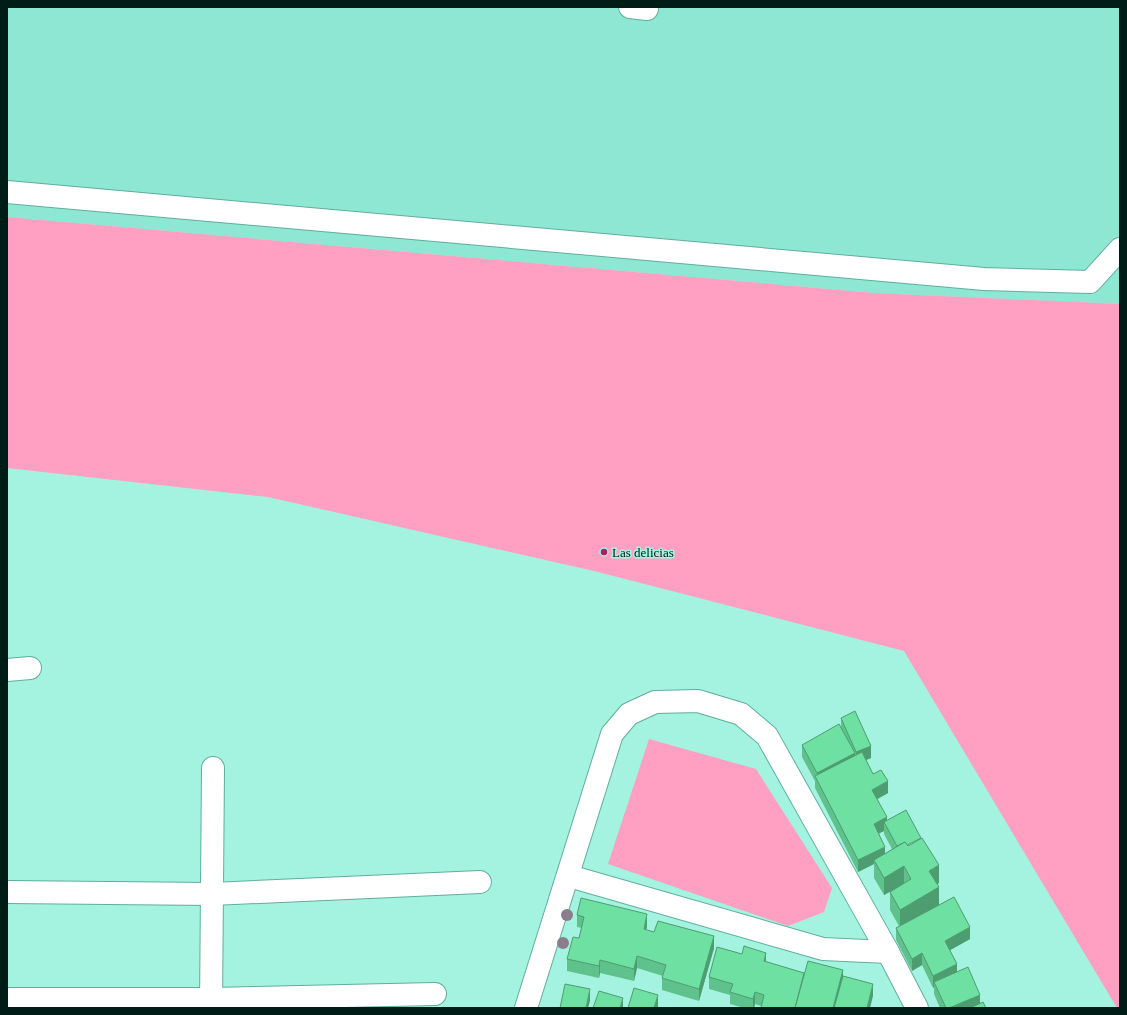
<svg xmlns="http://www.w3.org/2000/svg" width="1127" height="1015" font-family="'Times New Roman',serif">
  <rect width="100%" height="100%" fill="#a4f3e0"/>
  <path fill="#8ee7d2" d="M7 7H1120V304L874 293 7 217Z"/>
  <g fill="#ff9fc1">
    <path d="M7 217 874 293 1120 304V1008H1117L904 651 594 571 268 497 7 468Z"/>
    <path d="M649 739 756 769 832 888 824 912 788 926 608 864Z"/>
  </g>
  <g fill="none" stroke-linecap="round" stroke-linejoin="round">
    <defs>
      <g id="minor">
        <path d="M630 7 647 9V7"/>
        <path d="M7 192 984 279 1090 282 1120 249"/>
        <path d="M7 670 30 668"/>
        <path d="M569 876 823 949 888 952"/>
        <path d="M7 892 212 894 480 882"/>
        <path d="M7 999H211L435 994"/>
        <path d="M211 1008 213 768"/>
        <path d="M526 1008 612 734 629 714 655 702 698 701 741 714 767 736 888 952 917 1008"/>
      </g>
    </defs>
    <use href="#minor" stroke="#60ae9d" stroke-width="24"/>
    <use href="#minor" stroke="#fff" stroke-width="22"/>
  </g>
  <g fill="#8d7d8c">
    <circle cx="567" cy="915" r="6"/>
    <circle cx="563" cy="943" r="6"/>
  </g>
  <g fill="#5fc18b" fill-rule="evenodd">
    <path d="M841 718 871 758 866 760 873 774 888 793 877 799 887 821 939 883 937 884 939 905 930 910 970 939 950 950 957 972 980 1003 986 1008H940L934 994V987L933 988 922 965 912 971 896 940V928L899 926 890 910V892L904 884 884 895 874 878V864L858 872 815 788V781L802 757V745L841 727ZM884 831V834L892 849 885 854 879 833Z"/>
    <path d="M577 915 647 926 646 930 714 948 699 1001 662 990V978L663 976 637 968 634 981 600 973 599 978 567 971V959L579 938 582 928 577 927Z"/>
    <path d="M766 962 804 973 843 976 873 996 761 1006 755 1004 754 1008H744L730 1004V995L709 989V977Z"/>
  </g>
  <g fill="#4d9d71">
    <path d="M871 746V758L856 764V752Z"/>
    <path d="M855 753V765L817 781V773Z"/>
    <path d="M888 781V793L872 802V790Z"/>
    <path d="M887 817V828L884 822V831L874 836V824Z"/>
    <path d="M885 847V859L874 860V864L858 872V860Z"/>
    <path d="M939 865V883L929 889V871Z"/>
    <path d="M904 866V884L884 895V878Z"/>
    <path d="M939 887V905L900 928V910Z"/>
    <path d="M647 914V926L644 941V929Z"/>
    <path d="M970 927V939L945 953V941Z"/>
    <path d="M714 936V948L699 1001V989Z"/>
    <path d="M766 953V965L764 961Z"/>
    <path d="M922 953V965L912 971V959Z"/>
    <path d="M637 956V968L634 981V969Z"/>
    <path d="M600 960V973L599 978V966Z"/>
    <path d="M957 964V976L934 982V987L933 988V976Z"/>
    <path d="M843 970V988L838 1008H833Z"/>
    <path d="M873 984V996L870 1008H867Z"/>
    <path d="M590 989V1001L588 1008H586Z"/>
    <path d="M755 992V1004L754 1008H753V999Z"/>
    <path d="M658 995V1008H654Z"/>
    <path d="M980 995V1007L977 1008H949Z"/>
    <path d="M623 998V1008H620Z"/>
  </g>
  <g fill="#6ee0a2" stroke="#4d9d71">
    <path d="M855 711 871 746 856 752 841 718Z"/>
    <path d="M839 724 855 753 817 773 802 745Z"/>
    <path d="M862 752 873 774 881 770 888 781 872 790 887 817 874 824 885 847 858 860 815 776Z"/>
    <path d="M906 810 921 838 907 845 905 842 897 846 884 822Z"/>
    <path d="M922 838 939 865 929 871 939 887 900 910 890 892 911 879 904 866 884 878 874 860 905 842 908 846Z"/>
    <path d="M954 897 970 927 945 941 957 964 933 976 922 953 912 959 896 928Z"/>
    <path d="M581 898 647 914 644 929 654 932 658 921 714 936 699 989 662 978 666 965 637 956 634 969 600 960 599 966 567 959 573 937 579 938 584 917 577 915Z"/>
    <path d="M744 946 766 953 764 961 804 973 795 1008H761L764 995 755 992 753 999 730 992 733 984 709 977 717 947 742 954Z"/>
    <path d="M808 961 843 970 833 1008H795Z"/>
    <path d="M968 967 980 995 949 1008H946L934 982Z"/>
    <path d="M843 976 873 984 867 1008H834Z"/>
    <path d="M565 984 590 989 586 1008H560Z"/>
    <path d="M634 988 658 995 654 1008H628Z"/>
    <path d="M599 991 623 998 620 1008H593Z"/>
    <path d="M983 1002 986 1008H970Z"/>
  </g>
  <circle fill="#aa2062" stroke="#a4f3e0" stroke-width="1.5" cx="604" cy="552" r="4"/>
  <g text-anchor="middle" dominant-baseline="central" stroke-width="3" stroke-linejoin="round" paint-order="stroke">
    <g font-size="13" fill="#001c16" stroke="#a4f3e0" text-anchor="start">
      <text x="612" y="552">Las delicias</text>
    </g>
  </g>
  <rect width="1127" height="1015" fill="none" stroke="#001c16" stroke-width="16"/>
</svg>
